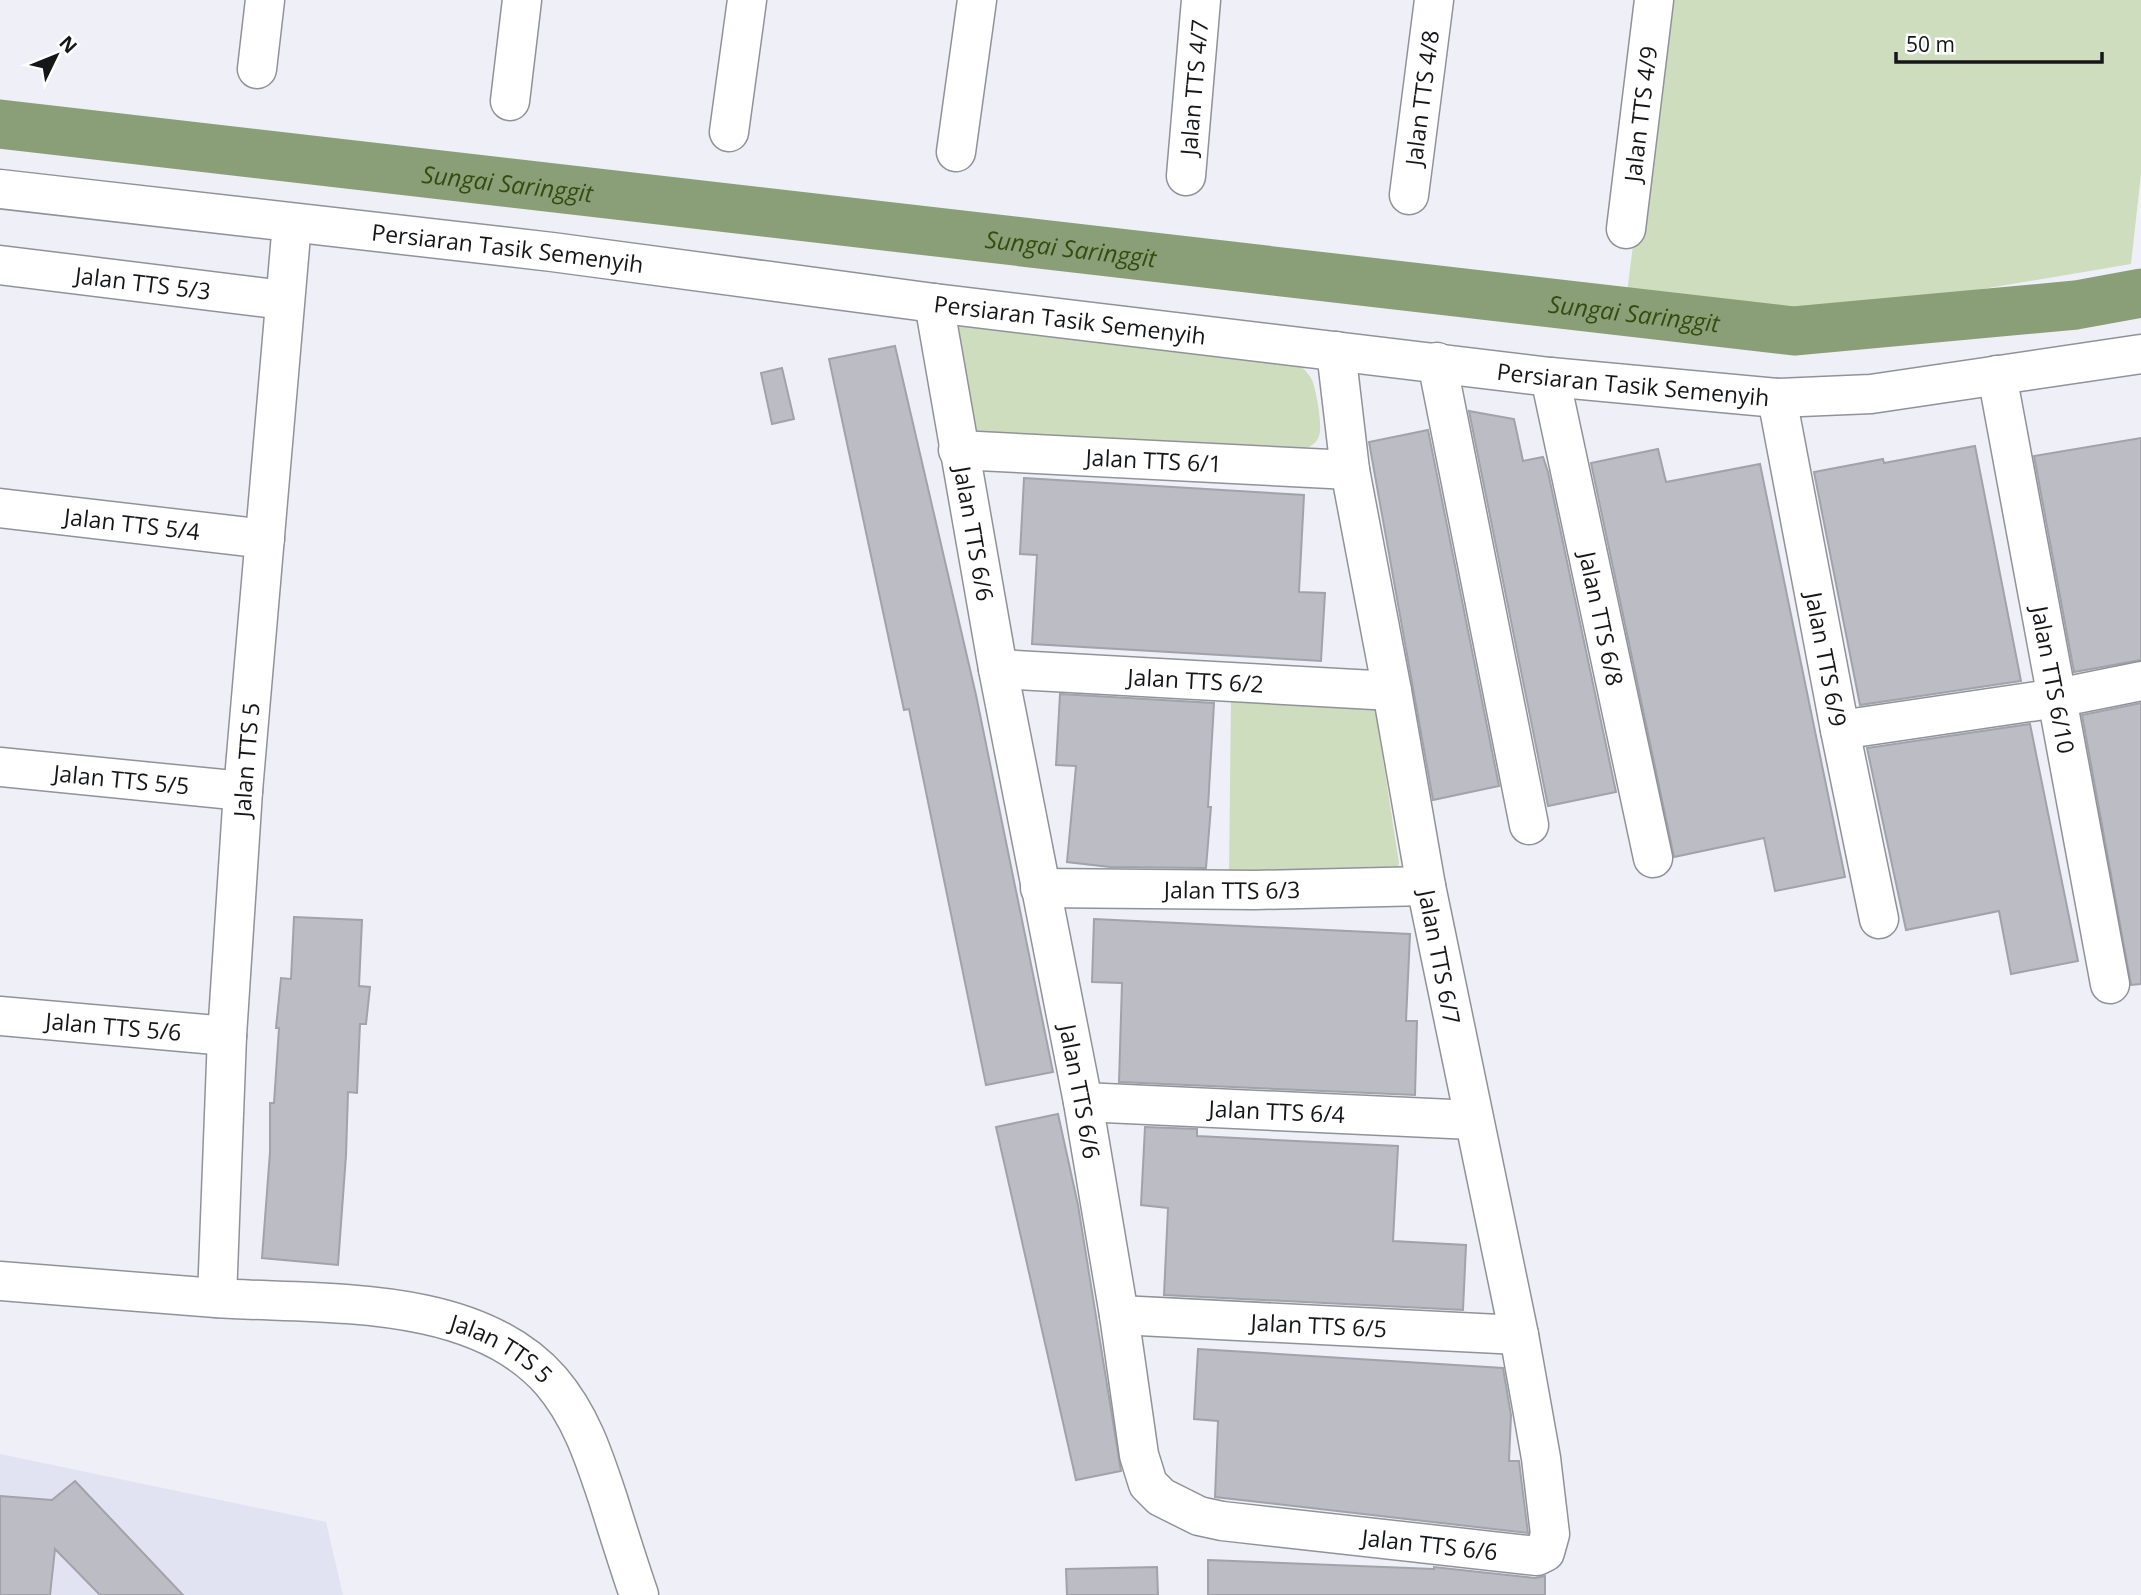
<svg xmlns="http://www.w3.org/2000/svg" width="2141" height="1595" font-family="'Open Sans',sans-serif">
  <rect width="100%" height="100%" fill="#eeeff7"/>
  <path fill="#e1e3f2" d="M0 1454 326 1522 343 1595H0Z"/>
  <g fill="#cdddbe">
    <path d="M1664 0H2141V174L2131 264 1828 315 1627 293Z"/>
    <path d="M956 309 1293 359C1300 365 1308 372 1312 380 1316 389 1323 426 1319 436 1317 443 1310 447 1303 450L976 438Z"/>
    <path d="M1231 699 1375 708 1399 863 1397 871 1229 878Z"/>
  </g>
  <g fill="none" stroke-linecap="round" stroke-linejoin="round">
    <path stroke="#8a9e77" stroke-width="49" id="s1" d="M0 124 1794 331 2076 305 2141 293"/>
  </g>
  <g fill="#bbbcc4" stroke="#a1a2aa" stroke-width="2">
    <path d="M895 346 976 695 1053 1072 986 1085 909 709 904 710 829 359Z"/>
    <path d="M782 368 794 419 772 424 761 373Z"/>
    <path d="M1469 411 1514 419 1523 461 1543 457 1548 472 1616 792 1548 806Z"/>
    <path d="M1428 430 1499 786 1433 800 1369 442Z"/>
    <path d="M2141 438V660L2074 672 2034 456Z"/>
    <path d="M1975 446 2021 681 1860 705 1814 472 1883 459 1884 463Z"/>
    <path d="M1658 449 1666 482 1760 464 1845 877 1775 891 1764 838 1674 857 1591 463Z"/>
    <path d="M1024 478 1304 495 1299 592 1325 593 1321 661 1032 644 1037 555 1020 554Z"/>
    <path d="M1060 694 1214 703 1208 807H1211L1206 868 1110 867 1067 862 1076 766 1056 765Z"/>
    <path d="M2141 703V984L2131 985 2082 715Z"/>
    <path d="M2030 724 2078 961 2011 974 1999 911 1906 930 1867 748Z"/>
    <path d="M294 917 362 920 359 986 370 987 366 1024H360L357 1093 348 1092 346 1155 338 1265 262 1258 270 1152V1103H274L279 1028H276L281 978 291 979Z"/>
    <path d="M1094 919 1410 934 1406 1021H1417L1415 1095 1119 1082 1122 983 1092 982Z"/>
    <path d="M1058 1114 1078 1205 1121 1471 1076 1480 996 1127Z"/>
    <path d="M1145 1127 1197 1129V1136L1398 1146 1393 1241 1466 1245 1463 1310 1164 1295 1168 1208 1141 1205Z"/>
    <path d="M1198 1349 1503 1368 1511 1415 1509 1461H1519L1528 1533 1215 1497 1218 1421 1194 1419Z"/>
    <path d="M75 1481 183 1595H100L55 1549 50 1595H0V1496L52 1500Z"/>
    <path d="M1208 1560 1434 1569V1567L1535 1578 1545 1576V1595H1208Z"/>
    <path d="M1157 1567 1158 1595H1067L1066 1569Z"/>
  </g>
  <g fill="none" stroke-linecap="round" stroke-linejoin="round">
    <defs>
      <g id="minor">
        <path d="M257 69 265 0"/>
        <path d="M510 101 522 0"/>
        <path d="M729 132 747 0"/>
        <path d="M956 152 977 0"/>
        <path id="s2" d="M1186 176 1201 0"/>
        <path id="s3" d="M0 189 552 252 934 303 1550 377 1777 398 1871 394 2141 354"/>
        <path id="s4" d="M1409 195 1434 0"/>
        <path id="s5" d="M1626 229 1654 0"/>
        <path id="s6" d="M0 265 284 300"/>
        <path id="s7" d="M934 303 998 669 1083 1102 1119 1315 1139 1455 1148 1484 1161 1497 1199 1516 1222 1521 1537 1556 1545 1552 1550 1534 1541 1458 1519 1335 1426 886 1392 691 1350 470 1336 351"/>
        <path d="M1437 362 1529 825"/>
        <path id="s8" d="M1997 375 2110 984"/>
        <path id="s9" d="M1550 377 1653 858"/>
        <path id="s10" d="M1777 398 1840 730 1879 919"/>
        <path id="s11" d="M958 450 1350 470"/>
        <path id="s12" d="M0 508 265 539"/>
        <path id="s13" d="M998 669 1392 691"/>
        <path d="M1840 730 2057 698 2141 681"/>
        <path id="s14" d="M0 767 243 791"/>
        <path id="s15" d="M1040 888 1255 890 1426 886"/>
        <path id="s16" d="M0 1016 227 1036"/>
        <path id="s17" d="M1083 1102 1473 1120"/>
        <path id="s18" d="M0 1281C72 1286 144 1293 216 1298 322 1305 474 1293 551 1381 581 1416 594 1457 608 1499 618 1531 628 1563 639 1595"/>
        <path id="s19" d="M217 1298 227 1036 243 791 292 223"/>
        <path id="s20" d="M1119 1315 1519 1335"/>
      </g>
    </defs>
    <use href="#minor" stroke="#919299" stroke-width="41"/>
    <use href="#minor" stroke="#fff" stroke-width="38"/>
  </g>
  <g text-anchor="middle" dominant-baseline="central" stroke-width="5" stroke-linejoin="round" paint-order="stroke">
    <g font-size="23" fill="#151618" stroke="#fff">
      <text stroke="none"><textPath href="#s2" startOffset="89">Jalan TTS 4/7</textPath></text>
      <text stroke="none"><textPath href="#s4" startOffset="98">Jalan TTS 4/8</textPath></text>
      <text stroke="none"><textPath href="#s5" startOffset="116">Jalan TTS 4/9</textPath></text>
      <text stroke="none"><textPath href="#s3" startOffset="511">Persiaran Tasik Semenyih</textPath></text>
      <text stroke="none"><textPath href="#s6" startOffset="144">Jalan TTS 5/3</textPath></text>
      <text stroke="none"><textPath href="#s3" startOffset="1078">Persiaran Tasik Semenyih</textPath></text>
      <text stroke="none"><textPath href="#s3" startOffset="1645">Persiaran Tasik Semenyih</textPath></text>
      <text stroke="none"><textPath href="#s11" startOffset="196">Jalan TTS 6/1</textPath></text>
      <text stroke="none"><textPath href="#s12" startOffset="133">Jalan TTS 5/4</textPath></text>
      <text stroke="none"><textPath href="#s7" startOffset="234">Jalan TTS 6/6</textPath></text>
      <text stroke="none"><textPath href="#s9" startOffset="247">Jalan TTS 6/8</textPath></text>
      <text stroke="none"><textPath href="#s10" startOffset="266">Jalan TTS 6/9</textPath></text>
      <text stroke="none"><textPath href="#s13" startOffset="198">Jalan TTS 6/2</textPath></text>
      <text stroke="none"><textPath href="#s8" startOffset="310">Jalan TTS 6/10</textPath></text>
      <text stroke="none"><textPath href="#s19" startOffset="539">Jalan TTS 5</textPath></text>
      <text stroke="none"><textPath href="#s14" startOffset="122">Jalan TTS 5/5</textPath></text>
      <text stroke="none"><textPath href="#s15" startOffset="192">Jalan TTS 6/3</textPath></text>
      <text transform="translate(1440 957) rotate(79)">Jalan TTS 6/7</text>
      <text stroke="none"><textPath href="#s16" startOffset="114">Jalan TTS 5/6</textPath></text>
      <text stroke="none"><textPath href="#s7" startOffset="802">Jalan TTS 6/6</textPath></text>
      <text stroke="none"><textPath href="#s17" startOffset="194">Jalan TTS 6/4</textPath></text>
      <text stroke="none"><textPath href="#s20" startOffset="200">Jalan TTS 6/5</textPath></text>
      <text stroke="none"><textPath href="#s18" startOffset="511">Jalan TTS 5</textPath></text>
      <text stroke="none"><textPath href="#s7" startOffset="1494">Jalan TTS 6/6</textPath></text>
    </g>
    <g font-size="24" font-style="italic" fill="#334c10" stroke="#fff">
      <text stroke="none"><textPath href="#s1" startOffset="511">Sungai Saringgit</textPath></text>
      <text stroke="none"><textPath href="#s1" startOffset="1078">Sungai Saringgit</textPath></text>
      <text stroke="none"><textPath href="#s1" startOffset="1645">Sungai Saringgit</textPath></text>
    </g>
  </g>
  <g transform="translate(56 56) rotate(47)" stroke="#ffffff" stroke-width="5" paint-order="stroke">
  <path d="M0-5L12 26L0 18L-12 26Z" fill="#151618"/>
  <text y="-10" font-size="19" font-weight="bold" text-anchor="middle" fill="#151618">N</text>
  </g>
  <path d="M1896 52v10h206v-10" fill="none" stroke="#151618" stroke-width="3.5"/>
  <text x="1906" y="52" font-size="21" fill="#151618" stroke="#ffffff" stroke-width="5" paint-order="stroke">50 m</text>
</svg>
